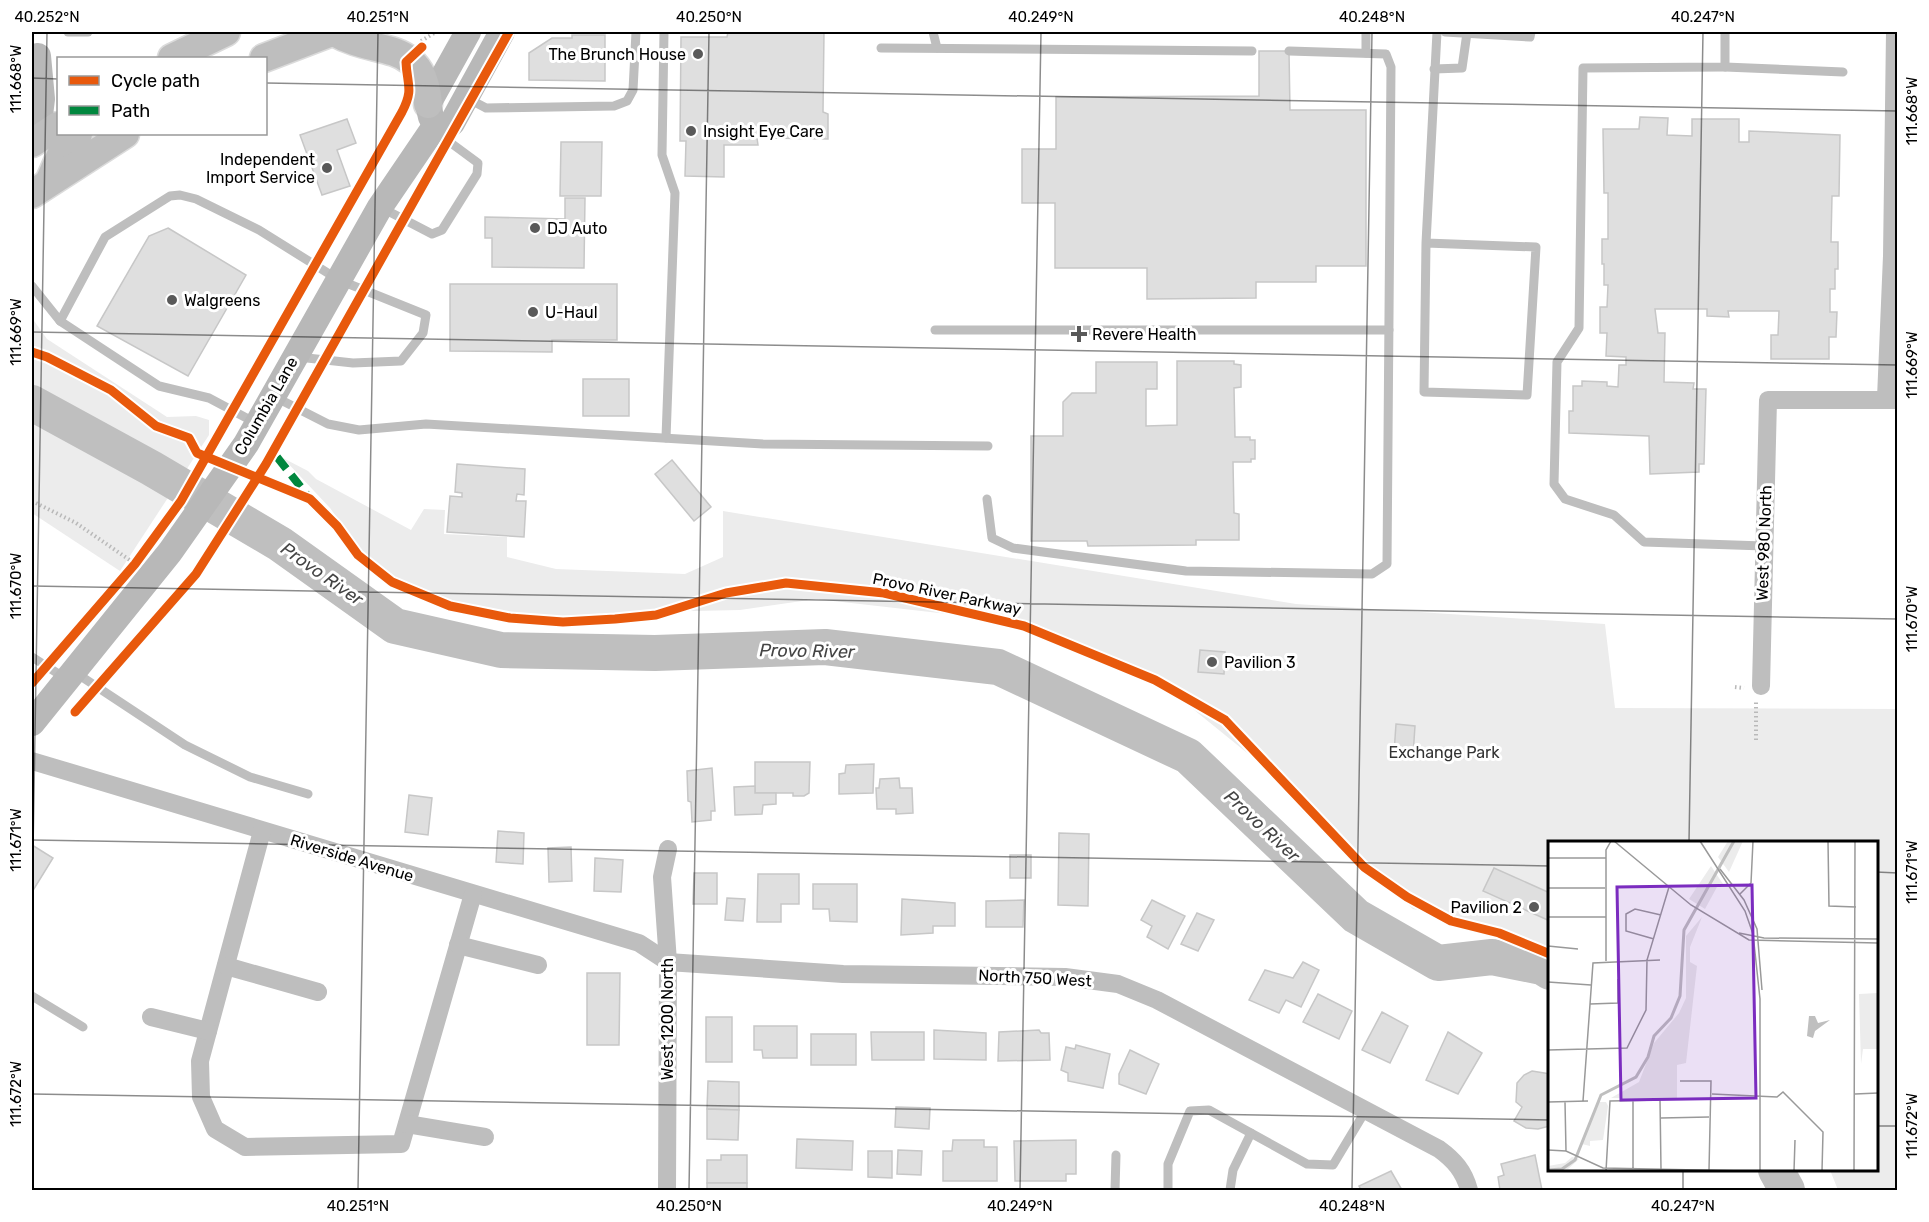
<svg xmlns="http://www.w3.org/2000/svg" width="1929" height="1222" font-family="Rubik,sans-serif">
  <rect width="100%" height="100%" fill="#fff"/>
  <g fill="#ececec">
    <path d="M32 318 47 339 167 417 196 416 209 420V435L120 571 32 513Z"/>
    <path d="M283 458 308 471 316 479 411 530 424 509 445 510 444 534 507 537V557L556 569 685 574 723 557V511L1296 604 1605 624 1615 708 1897 709V1190H1838L1830 1170H1876V842H1550L1549 951 1501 929 1413 909 1302 811 1262 765 1188 705 1147 677 1036 624 816 599 740 610 651 612 569 620 454 604 382 571 366 558 330 508Z"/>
  </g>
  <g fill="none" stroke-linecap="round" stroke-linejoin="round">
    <g stroke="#bfbfbf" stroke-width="36">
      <path d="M32 403 151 468 280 544 395 626 501 650 655 653 825 647 998 667 1188 756 1356 916 1438 963 1492 957 1542 967 1550 972"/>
      <path d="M1776 1170 1787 1190"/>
    </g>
  </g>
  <g fill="#dfdfdf" stroke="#c7c7c7" stroke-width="1.5">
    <path d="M728 32H824L823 112 828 114V139L757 138 758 145H724V177L685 176 686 141H680L681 37H727Z"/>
    <path d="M572 35H605V81L529 80V53L552 38H572Z"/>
    <path d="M1259 51H1289L1290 110H1366V266H1316V282H1256V298L1147 299V268H1055V203H1022V149H1056V97L1259 96Z"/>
    <path d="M1640 117 1668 118 1667 135 1692 136V119H1739V142H1749V131L1840 135 1839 196H1832L1831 242H1838V269H1835V289H1830V312H1837L1836 337H1829V359H1771V335H1778L1779 311H1728L1729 317 1707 316V309H1655L1658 333H1665L1664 382 1694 383 1693 389H1706L1704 464H1699V472L1650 474 1649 436 1569 433V411H1573V386H1582V381L1607 382V386L1618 387 1619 365H1626V357L1606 356 1607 333H1600V307H1607L1608 285H1604V264H1602V239H1608V193H1604L1603 129H1639Z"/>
    <path d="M347 119 356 143 337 150 350 186 322 195 300 135Z"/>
    <path d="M561 142H602L601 196H560Z"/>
    <path d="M565 198H585L584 268 492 267V238H485V217L565 219Z"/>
    <path d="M168 228 246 275 188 376 97 326 149 236Z"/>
    <path d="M450 284H617V340H552V352L450 351Z"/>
    <path d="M1177 361H1234V364L1241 365V387L1234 388 1235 437H1250V440H1255V459H1251V462H1233L1234 513 1239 514V540H1196V545L1088 546 1087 541H1031V436H1063V402L1072 393H1096V362H1157V389H1146V426L1177 425Z"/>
    <rect x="583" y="379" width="46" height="37"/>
    <path d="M672 460 711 507 694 521 655 474Z"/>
    <path d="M457 464 525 469 524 495 517 494 516 501H526L524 537 447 532 450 496 462 497V493L455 492Z"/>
    <path d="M1200 650 1225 652 1224 674 1198 672Z"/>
    <path d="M1396 724 1415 726 1413 755 1394 753Z"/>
    <path d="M755 762H810L809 793 804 796H793V793H755Z"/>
    <path d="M874 764 873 793 839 794V774L845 773 846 765Z"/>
    <path d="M712 768 715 811H711V820L692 822 691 802 688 801 687 771Z"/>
    <path d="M899 778 900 788H912L913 813 896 814V809H877L876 788H879L880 779Z"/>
    <path d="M755 786V793H776V804L763 805 762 814 735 815 734 787Z"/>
    <path d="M409 795 432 798 428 835 405 832Z"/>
    <path d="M498 831 524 833 523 864 496 862Z"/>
    <path d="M1059 833 1089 834 1088 906 1058 905Z"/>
    <path d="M32 845 53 858 32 892Z"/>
    <path d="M571 847 572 881 549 882 548 848Z"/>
    <rect x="1010" y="855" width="21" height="23"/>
    <path d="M595 858 623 860 621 892 594 891Z"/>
    <path d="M1494 868 1550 893V921L1483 891Z"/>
    <path d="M694 873H717V904H693Z"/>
    <path d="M758 874H799V904H781V922H757Z"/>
    <path d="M813 884H857V922L830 921 829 909H813Z"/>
    <path d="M727 898 745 899 743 921 725 920Z"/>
    <path d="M902 899 955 903V926H933V933L901 935Z"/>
    <path d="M1024 900 1023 927H986V901Z"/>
    <path d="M1152 900 1185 916 1168 949 1147 937 1152 926 1141 920Z"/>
    <path d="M1197 913 1214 920 1198 951 1181 944Z"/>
    <path d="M1303 962 1319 970 1301 1007 1286 1000 1279 1013 1249 1000 1265 970 1293 978Z"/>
    <path d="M587 973H620L619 1045H587Z"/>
    <path d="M1318 994 1352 1011 1339 1039 1303 1022Z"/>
    <path d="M1382 1012 1408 1026 1390 1063 1362 1050Z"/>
    <rect x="706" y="1017" width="26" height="45"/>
    <path d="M754 1026H797V1058H763L762 1050H754Z"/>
    <path d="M934 1030 986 1033V1060L934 1059Z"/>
    <path d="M1039 1030 1041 1033H1049L1050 1060 998 1061 999 1032Z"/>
    <path d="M871 1032H924V1060H872Z"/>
    <path d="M1448 1032 1482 1053 1458 1094 1426 1080Z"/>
    <rect x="811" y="1034" width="45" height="31"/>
    <path d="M1076 1045 1110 1054 1103 1088 1068 1081V1073L1061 1070 1066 1047 1075 1049Z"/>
    <path d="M1130 1050 1159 1064 1146 1094 1119 1084V1074Z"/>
    <path d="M1532 1071 1550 1074V1126L1538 1129 1526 1128 1514 1121 1522 1107 1516 1102 1517 1083 1524 1075Z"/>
    <path d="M708 1081 739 1082V1110L707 1109Z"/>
    <path d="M896 1107 930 1108 929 1129 895 1127Z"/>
    <path d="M707 1109 739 1110 738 1140 707 1139Z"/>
    <path d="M797 1139 853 1141 852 1170 796 1168Z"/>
    <path d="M953 1140H984V1147H997V1181H943V1151H952Z"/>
    <path d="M1076 1140V1174H1066V1181H1015L1014 1141Z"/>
    <path d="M898 1150 922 1151 921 1175 897 1174Z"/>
    <path d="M868 1151H892V1178L868 1177Z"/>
    <path d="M721 1155H747V1183H707V1160H721Z"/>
    <path d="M1535 1155 1542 1190H1500L1498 1177 1504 1175 1501 1164Z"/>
    <path d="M1391 1171 1402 1190H1361L1359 1186Z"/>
    <rect x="707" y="1183" width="40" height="7"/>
  </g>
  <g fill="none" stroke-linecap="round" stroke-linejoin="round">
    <defs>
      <g id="primary">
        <path d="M334 32C376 57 423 37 428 104"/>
        <path d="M172 58 226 32"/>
        <path d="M264 58 332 32"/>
        <path d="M32 143 58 126"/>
        <path d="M50 180 60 157 78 134"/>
        <path d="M32 194 125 134"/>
      </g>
    </defs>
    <use href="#primary" stroke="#dbdbdb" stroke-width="31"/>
    <g stroke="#b9b9b9" stroke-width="4" stroke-dasharray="1.5 3" stroke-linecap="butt">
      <path d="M421 41 436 32"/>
      <path d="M32 501 76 523 134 563"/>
      <path d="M1735 687 1744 688"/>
      <path d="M1756 740V701"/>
    </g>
    <g stroke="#bebebe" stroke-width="9">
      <path d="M68 32H88"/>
      <path d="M664 32 662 155 675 193 666 438"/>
      <path d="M933 32 937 48"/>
      <path d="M1445 32 1530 37 1531 32"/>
      <path d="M1725 32V67L1583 68 1579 328 1557 362 1554 484 1565 499 1614 515 1644 542 1764 546"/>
      <path d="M881 48 1252 51"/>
      <path d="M1366 53V32"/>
      <path d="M1725 67 1843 72"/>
      <path d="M1434 69 1462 68 1467 33"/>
      <path d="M467 98 486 108 614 106 627 101 633 90 636 32"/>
      <path d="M382 208 432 234 442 230 477 174 478 163 436 132"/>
      <path d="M1426 243 1536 247 1527 395 1424 392 1426 243 1437 32"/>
      <path d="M32 286 60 321 159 386 209 398 256 423"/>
      <path d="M60 321 105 237 170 196 180 195 196 199 259 230 339 280 426 315 423 333 401 361 353 363 298 357"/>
      <path d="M935 330H1389"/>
      <path d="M275 397 328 424 359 430 426 424 763 444 988 446"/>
      <path d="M987 499 992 538 1013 548 1186 571 1372 574 1387 564 1391 67 1386 54 1289 51"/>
      <path d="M32 657 65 678"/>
      <path d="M76 673 185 745 250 777 308 794"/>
      <path d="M32 996 83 1027"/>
      <path d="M1115 1190 1116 1155"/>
      <path d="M1168 1190V1164L1190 1111 1209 1110 1307 1164 1333 1165 1366 1110"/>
      <path d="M1230 1190 1233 1170 1251 1133"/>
    </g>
    <g stroke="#bebebe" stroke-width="18">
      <path d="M1886 398 1892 256 1895 32"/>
      <path d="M1761 686 1768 400H1898"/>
      <path d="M32 761 639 943 668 962 843 974 1065 977 1118 984 1157 1000 1439 1149C1454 1160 1464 1171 1469 1190"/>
      <path d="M262 831 200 1061 201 1097 215 1129 245 1147 401 1144 473 894"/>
      <path d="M458 945 538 965"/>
      <path d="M226 966 318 992"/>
      <path d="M151 1017 208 1031"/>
      <path d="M407 1124 485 1137"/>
      <path d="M667 1190 668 962 662 877 668 849"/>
    </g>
    <g stroke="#b8b8b8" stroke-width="26">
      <path d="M431 117 428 104 468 32"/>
      <path d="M37 140 42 99 38 56"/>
      <path d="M32 723 170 552 246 444 380 207 433 129 452 123 502 32"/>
    </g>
    <use href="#primary" stroke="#bebebe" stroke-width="28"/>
    <path stroke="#00873e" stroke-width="8" stroke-dasharray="15 8" stroke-linecap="butt" d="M277 457 307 495"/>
    <defs>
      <g id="cycleway">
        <path d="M32 352 47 357 111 390 156 426 189 438 197 453 310 499 337 526 358 555 392 582 450 606 510 618 563 622 615 619 656 615 726 593 786 583 884 593 1024 626 1155 680 1225 720 1364 867 1407 897 1451 921 1499 933 1550 954"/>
        <path d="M32 683 135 564 181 501 402 112C414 89 407 85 406 62L422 47"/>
        <path d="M75 712 196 574 266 464 509 32"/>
      </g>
    </defs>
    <use href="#cycleway" stroke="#fff" stroke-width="13"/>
    <use href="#cycleway" stroke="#e8590c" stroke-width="9"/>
  </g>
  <path fill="none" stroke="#000" stroke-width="1.5" stroke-opacity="0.45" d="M32 78 58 79M266 83 1898 111M32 332 1898 365M32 586 1898 619M32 840 1550 866M1689 842 1703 32M1876 872 1898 873M32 909 47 32M32 1094 1550 1120M1876 1126H1898M358 1190 378 32M689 1190 709 32M1020 1190 1041 32M1352 1190 1372 32M1683 1190V1170"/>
  <g fill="#595959" stroke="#fff" stroke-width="2">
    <circle cx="698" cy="54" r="6"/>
    <circle cx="691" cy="131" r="6"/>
    <circle cx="327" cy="168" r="6"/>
    <circle cx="535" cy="228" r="6"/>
    <circle cx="172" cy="300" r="6"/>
    <circle cx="533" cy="312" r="6"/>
    <path d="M1076 325h6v6h6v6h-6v6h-6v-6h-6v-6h6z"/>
    <circle cx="1212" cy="662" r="6"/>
    <circle cx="1534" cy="907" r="6"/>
  </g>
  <g text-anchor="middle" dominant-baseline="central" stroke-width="6" stroke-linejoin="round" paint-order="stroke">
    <g font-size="16" fill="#000" stroke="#fff" text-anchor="start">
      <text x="686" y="54" text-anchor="end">The Brunch House</text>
      <text x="703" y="131">Insight Eye Care</text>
      <text x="315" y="159" text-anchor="end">Independent<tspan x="315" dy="18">Import Service</tspan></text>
      <text x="547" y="228">DJ Auto</text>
      <text x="184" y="300">Walgreens</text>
      <text x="545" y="312">U-Haul</text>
      <text x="1092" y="334">Revere Health</text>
      <text x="1224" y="662">Pavilion 3</text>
      <text x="1522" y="907" text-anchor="end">Pavilion 2</text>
    </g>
    <g font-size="16" fill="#000" stroke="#fff">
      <text transform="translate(266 406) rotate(-60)">Columbia Lane</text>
      <text transform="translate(1764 543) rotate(-88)">West 980 North</text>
      <text transform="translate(947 594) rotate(12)">Provo River Parkway</text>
      <text transform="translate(352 858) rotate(17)">Riverside Avenue</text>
      <text transform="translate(1035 978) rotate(3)">North 750 West</text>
      <text transform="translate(667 1019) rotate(-90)">West 1200 North</text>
    </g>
    <g font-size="16" fill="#333" stroke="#fff">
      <text x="1444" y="752">Exchange Park</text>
    </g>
    <g font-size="18" font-style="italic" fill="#444" stroke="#fff">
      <text transform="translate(322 574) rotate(35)">Provo River</text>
      <text transform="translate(807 651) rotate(1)">Provo River</text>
      <text transform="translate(1262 826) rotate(43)">Provo River</text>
    </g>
  </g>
  <g transform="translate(1548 841)">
    <rect width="330" height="330" fill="#fff"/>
    <path d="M180 0H195L181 31 170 16ZM163 25 175 43 169 46 157 68 141 58ZM154 76 142 106V121L149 125 138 222 129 224V258L63 257 91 241 106 202 131 172 138 157V95ZM330 152V208H315L313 223 311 153ZM51 261H58L60 265 55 299 42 300V305L34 303ZM24 316 31 318 20 328 0 330V325L17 322Z" fill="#ececec"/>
    <path d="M261 175H267L270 182 282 179 267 190 265 197 259 195Z" fill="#bfbfbf"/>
    <path fill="none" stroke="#bfbfbf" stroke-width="3" d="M0 329 14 328 27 319 53 254 88 236 100 216 106 195 123 177 132 155 136 89 186 0"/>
    <path fill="none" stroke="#999" stroke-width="1.5" d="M66 0 143 64 201 99 330 102M152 0 197 70 205 93 212 158V330M280 0 281 65 308 66M0 17H58M172 28 196 59 209 88 214 149M0 47H57M192 53 203 42 205 0M0 76H58M191 92 216 97 330 98M106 98 78 90V73L87 68 113 74M0 105 30 108M58 120V9L63 0M0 141 43 144M42 163 70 162V138M0 209 79 207 98 169 99 119 121 46M132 240H163L161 329M164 253 229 256 235 251 275 291 274 330M307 253 330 252M85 259V328M35 260 45 122 112 119M0 261 40 260M17 261 18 310M113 277 161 276M0 309 18 310 55 327 198 330M58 330 62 260 112 259 113 328M246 330 247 299M306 330 307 0"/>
    <path fill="#7b2cbf" fill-opacity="0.15" stroke="#7b2cbf" stroke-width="3" d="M204 44 208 257 73 259 69 46Z"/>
    <rect width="330" height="330" fill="none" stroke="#000" stroke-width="3"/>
  </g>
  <rect width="1929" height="1222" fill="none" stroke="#ffffff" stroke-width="66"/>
  <rect x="57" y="57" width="210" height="78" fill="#ffffff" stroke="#999999" stroke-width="1.5"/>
  <rect x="69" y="76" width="30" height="9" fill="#e8590c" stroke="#999999" stroke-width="1.5"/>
  <text x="111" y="87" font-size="18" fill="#000000">Cycle path</text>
  <rect x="69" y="106" width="30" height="9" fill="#00873e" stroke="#999999" stroke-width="1.5"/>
  <text x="111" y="117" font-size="18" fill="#000000">Path</text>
  <rect x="33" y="33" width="1863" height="1156" fill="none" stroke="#000" stroke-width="2"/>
  <g font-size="15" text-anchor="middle" fill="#000">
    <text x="47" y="22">40.252°N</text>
    <text x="378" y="22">40.251°N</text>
    <text x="709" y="22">40.250°N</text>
    <text x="1041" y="22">40.249°N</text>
    <text x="1372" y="22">40.248°N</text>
    <text x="1703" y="22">40.247°N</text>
    <text transform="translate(16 79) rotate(-90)" y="5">111.668°W</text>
    <text transform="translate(1912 111) rotate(-90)" y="5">111.668°W</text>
    <text transform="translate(16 332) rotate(-90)" y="5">111.669°W</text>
    <text transform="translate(1912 365) rotate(-90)" y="5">111.669°W</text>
    <text transform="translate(16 586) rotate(-90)" y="5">111.670°W</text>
    <text transform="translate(1912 619) rotate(-90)" y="5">111.670°W</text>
    <text transform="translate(16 840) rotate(-90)" y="5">111.671°W</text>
    <text transform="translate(1912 872) rotate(-90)" y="5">111.671°W</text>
    <text transform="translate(16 1094) rotate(-90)" y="5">111.672°W</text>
    <text transform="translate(1912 1126) rotate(-90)" y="5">111.672°W</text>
    <text x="358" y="1211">40.251°N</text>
    <text x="689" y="1211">40.250°N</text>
    <text x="1020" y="1211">40.249°N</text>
    <text x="1352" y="1211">40.248°N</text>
    <text x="1683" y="1211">40.247°N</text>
  </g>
</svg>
